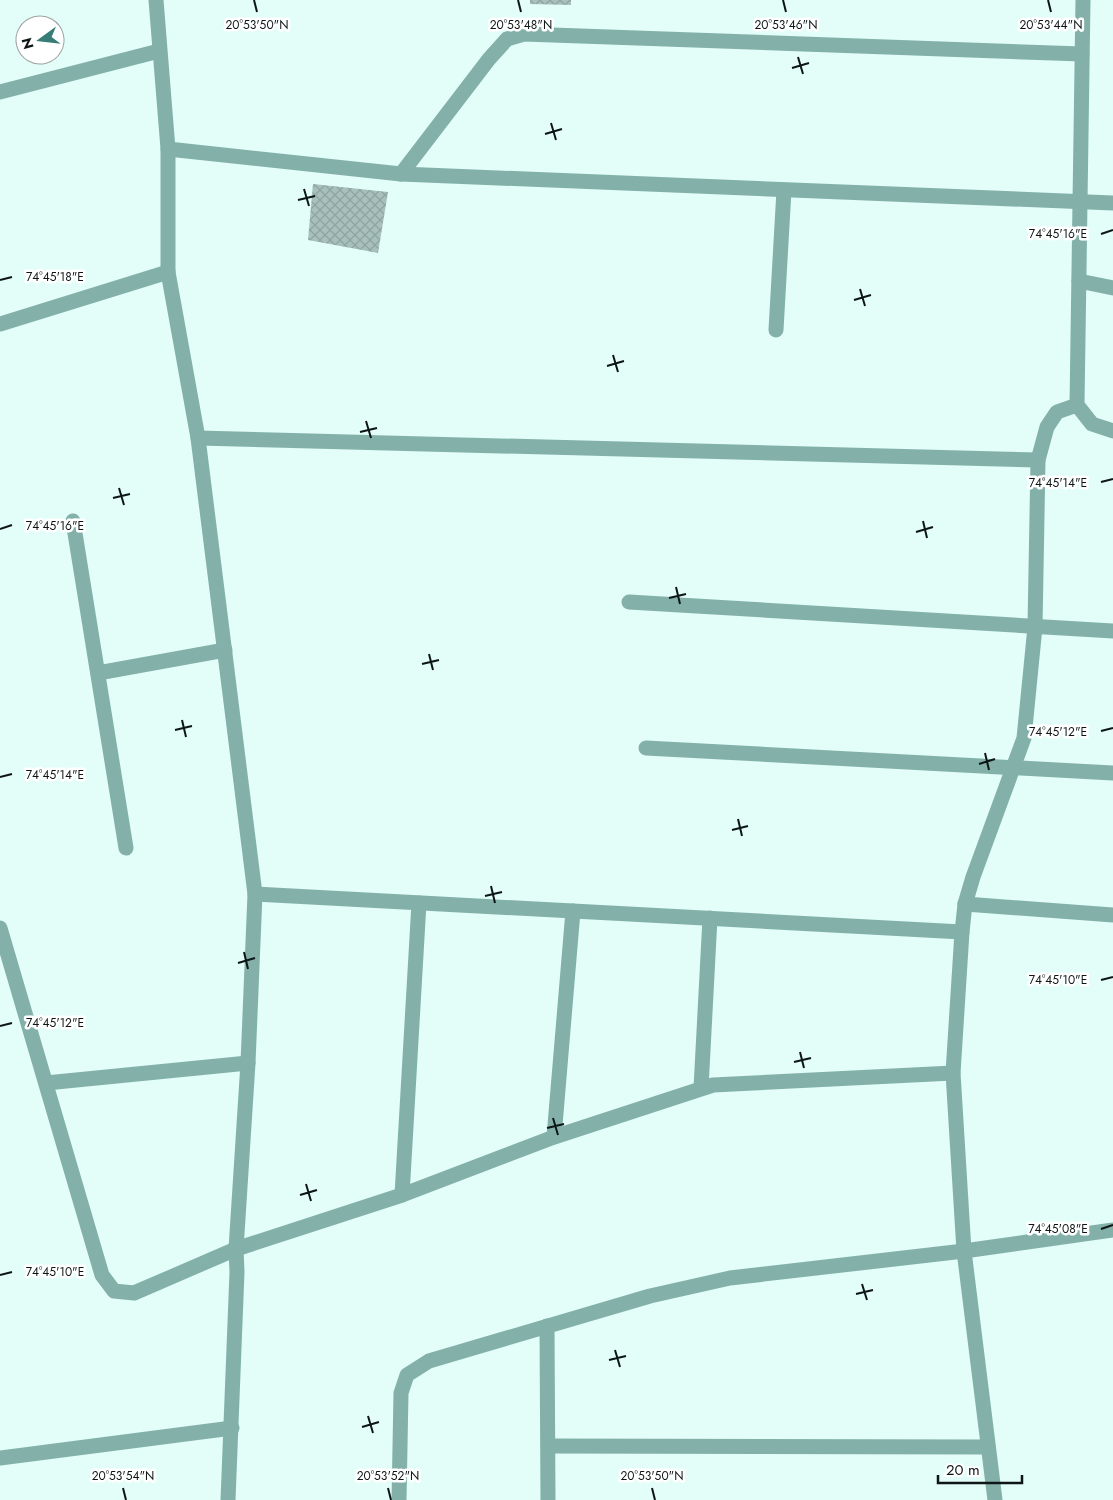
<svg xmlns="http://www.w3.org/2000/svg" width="1113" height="1500" font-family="Jost,sans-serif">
  <defs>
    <pattern id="building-cross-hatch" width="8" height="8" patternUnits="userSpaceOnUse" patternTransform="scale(1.25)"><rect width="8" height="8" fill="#a7c0bc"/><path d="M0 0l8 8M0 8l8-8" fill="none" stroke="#8fa4a1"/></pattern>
  </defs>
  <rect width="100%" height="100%" fill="#e3fdf9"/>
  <g fill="url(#building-cross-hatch)">
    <path d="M530 0H571V5L530 4Z"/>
    <path d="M313 184 388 192 378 253 308 240Z"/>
  </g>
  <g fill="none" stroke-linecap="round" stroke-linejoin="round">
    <g stroke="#83b1aa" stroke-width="15">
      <path d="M156 0 168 149V272L198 438 255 894 248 1063 236 1249 237 1272 228 1500"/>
      <path d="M1083 0 1077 405 1092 424 1113 431"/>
      <path d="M0 92 159 51"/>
      <path d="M168 149 401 174 1113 203"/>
      <path d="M401 174 489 59 507 39 524 34 1082 54"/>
      <path d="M1079 281 1113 288"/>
      <path d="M0 324 168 272"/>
      <path d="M776 330 784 190"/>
      <path d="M198 438 1038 460"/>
      <path d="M73 521 126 848"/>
      <path d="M629 602 1113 631"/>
      <path d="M98 673 225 650"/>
      <path d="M646 748 1113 773"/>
      <path d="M255 894 962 932"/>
      <path d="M965 904 1113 915"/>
      <path d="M0 928 102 1275 114 1291 134 1293 236 1249 402 1195 554 1137 713 1085 953 1073"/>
      <path d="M46 1083 248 1063"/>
      <path d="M701 1088 710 918"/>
      <path d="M554 1137 573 911"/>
      <path d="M402 1195 419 903"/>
      <path d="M547 1326 548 1500"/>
      <path d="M548 1446 988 1447"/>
      <path d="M0 1458 232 1428"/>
      <path d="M399 1500 401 1393 407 1375 429 1361 650 1296 730 1278 964 1251 1113 1230"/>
      <path d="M995 1500 964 1251 953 1073 962 932 965 904 973 877 1024 738 1035 627 1038 460 1047 427 1057 412 1077 405"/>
    </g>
  </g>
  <path fill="none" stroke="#0d1615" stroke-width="2" d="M254 0 257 12M518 0 521 12M783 0 786 12M1048 0 1051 12M798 57 803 74M792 68 809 63M551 123 556 140M545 134 562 129M304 189 309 206M298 200 315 196M1101 234 1113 230M0 280 12 277M860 289 865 306M854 300 871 295M613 355 618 372M607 366 624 361M366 421 371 438M360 432 377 428M1101 482 1113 479M119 488 124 505M113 498 130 494M923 521 927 538M0 529 12 525M916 532 933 527M676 587 680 604M669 598 686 594M429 654 433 670M422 664 439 660M182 720 186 737M175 730 192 726M1101 731 1113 728M985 753 989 770M979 764 995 759M0 777 12 774M738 819 742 836M732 830 748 826M491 886 495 903M485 896 502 892M244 952 248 969M238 963 255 958M1101 980 1113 977M0 1026 12 1023M800 1052 804 1068M794 1062 811 1058M553 1118 558 1135M547 1128 564 1124M306 1184 311 1201M300 1195 317 1190M1101 1229 1113 1225M0 1275 12 1272M862 1284 867 1300M856 1294 873 1290M615 1350 620 1367M609 1360 626 1356M368 1416 373 1433M362 1427 379 1422M123 1488 126 1500M388 1488 391 1500M652 1488 655 1500"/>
  <g font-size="12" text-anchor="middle" fill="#0d1615" stroke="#fff" stroke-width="5" stroke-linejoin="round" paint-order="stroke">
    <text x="257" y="29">20°53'50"N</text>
    <text x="521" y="29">20°53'48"N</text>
    <text x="786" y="29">20°53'46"N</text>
    <text x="1051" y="29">20°53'44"N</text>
    <text x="1058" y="238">74°45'16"E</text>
    <text x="55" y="281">74°45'18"E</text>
    <text x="1058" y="487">74°45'14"E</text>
    <text x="55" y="530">74°45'16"E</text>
    <text x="1058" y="736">74°45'12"E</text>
    <text x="55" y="779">74°45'14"E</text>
    <text x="1058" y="984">74°45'10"E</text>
    <text x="55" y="1027">74°45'12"E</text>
    <text x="1058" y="1233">74°45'08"E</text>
    <text x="55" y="1276">74°45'10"E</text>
    <text x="123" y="1480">20°53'54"N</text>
    <text x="388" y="1480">20°53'52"N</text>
    <text x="652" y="1480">20°53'50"N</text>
  </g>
  <g transform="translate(40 40) rotate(255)"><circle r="24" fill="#ffffff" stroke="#9ea2a1"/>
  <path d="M0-4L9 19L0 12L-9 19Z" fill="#377d75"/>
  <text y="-8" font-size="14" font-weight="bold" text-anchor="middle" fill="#0d1615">N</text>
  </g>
  <path d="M938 1475v8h84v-8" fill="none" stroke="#0d1615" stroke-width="2.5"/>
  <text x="946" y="1475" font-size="15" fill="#0d1615" stroke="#ffffff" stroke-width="4" paint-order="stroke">20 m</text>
</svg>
